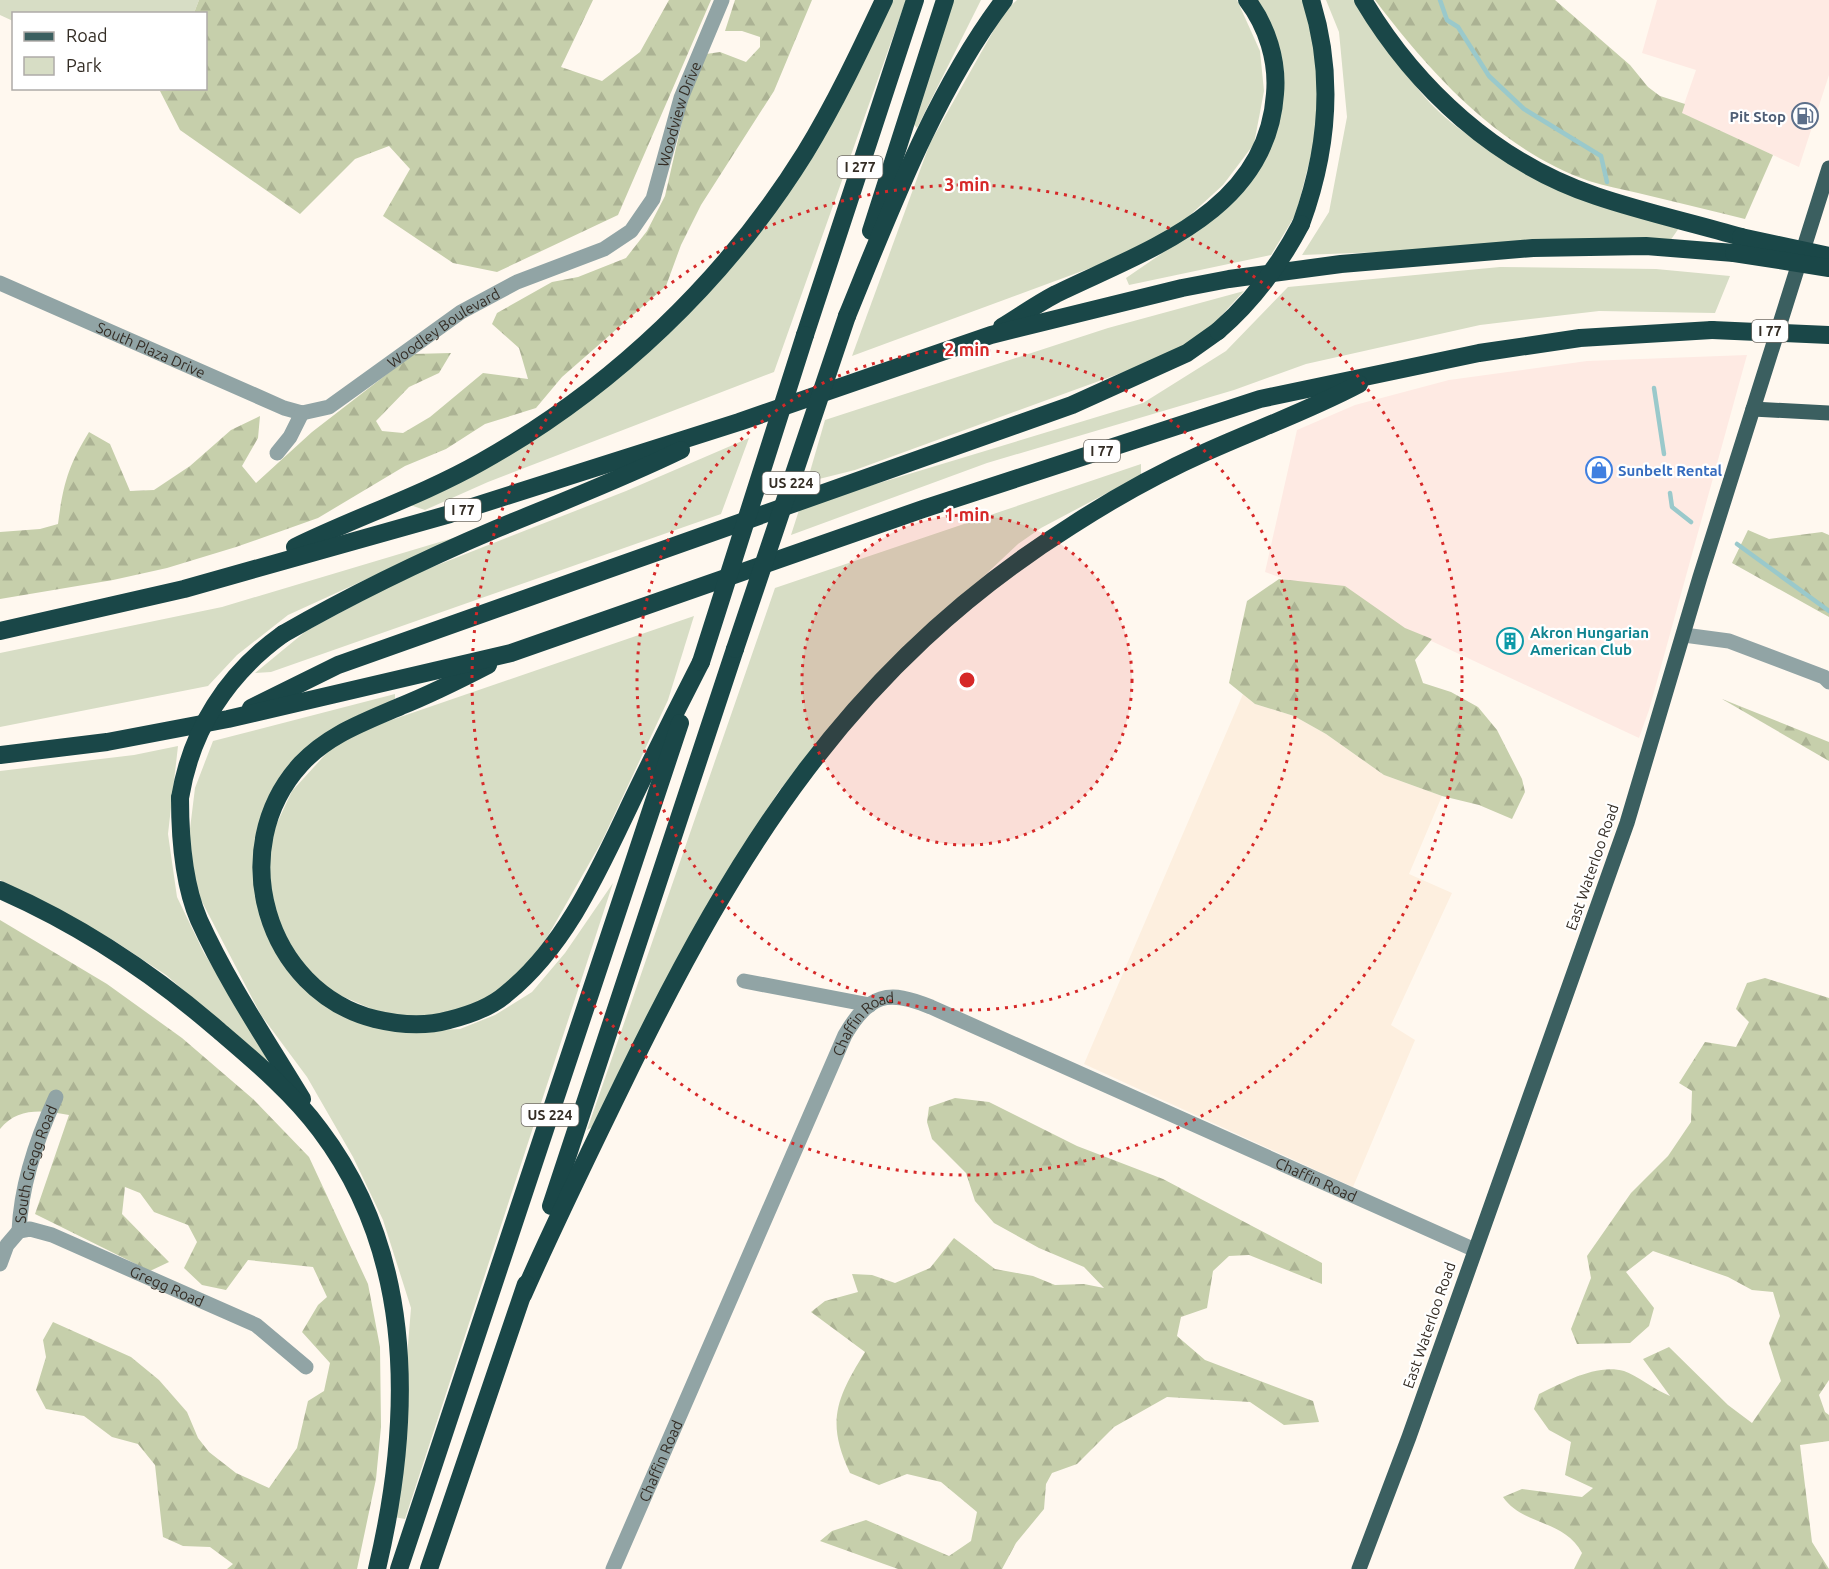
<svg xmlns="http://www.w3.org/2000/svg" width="1829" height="1569" font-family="Ubuntu,sans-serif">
  <defs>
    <pattern id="forest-firs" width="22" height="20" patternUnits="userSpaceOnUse" patternTransform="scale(1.5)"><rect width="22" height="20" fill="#c6cfab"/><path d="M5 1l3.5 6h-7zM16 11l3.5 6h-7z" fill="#abb293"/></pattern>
  </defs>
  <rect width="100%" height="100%" fill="#fff8ef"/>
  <g fill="#feeae3">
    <path d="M1657 0H1829V75L1799 167 1681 113 1696 70 1642 53Z"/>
    <path d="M1747 355 1649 710 1639 738 1350 603 1265 572 1297 430 1355 405 1449 380 1587 361Z"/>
  </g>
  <path fill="#fdefdf" d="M1243 694 1255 704 1294 716 1326 734 1384 775 1442 796 1409 874 1452 893 1391 1025 1415 1040 1353 1187 1084 1064Z"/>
  <g fill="#d7ddc5">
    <path d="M0 0H199L194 13 14 14 13 21 0 15Z"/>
    <path d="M891 0H906L774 372 488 482 425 510 410 505 550 425 746 246Z"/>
    <path d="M952 0H981L917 128 911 121Z"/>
    <path d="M1017 0H1237L1260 51 1264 91 1254 144 1223 185 1177 227 1104 263 852 356 930 143 1004 12Z"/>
    <path d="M1254 0H1306L1319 80 1320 120 1296 214 1271 255 1129 285 1126 278 1228 208 1265 158 1279 112Z"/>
    <path d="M1326 0H1356C1380 35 1402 73 1431 104 1494 169 1598 194 1681 225L1670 241 1302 255 1329 212 1347 117 1339 32Z"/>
    <path d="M1500 267 1656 269 1730 276 1715 313 1599 311 1480 325 1306 364 1234 390 987 463 791 535 800 507 1143 403 1226 351 1288 287Z"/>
    <path d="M1244 291 1208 330 1176 353 855 470 807 482 825 420 1108 328Z"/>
    <path d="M749 438 721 514 271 672 255 673 306 631 407 577 626 491Z"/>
    <path d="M1141 464V475L1041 528 1018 544 862 691 778 792 675 964 596 1125 587 1130 775 588Z"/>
    <path d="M463 535 288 615 237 655 208 686 0 727V653L222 607Z"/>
    <path d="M694 616 668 700 602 841 545 941 512 981 480 1002 441 1016H388L330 991 311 974 282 939 267 875 271 836 292 791 335 744 374 726Z"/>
    <path d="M395 694V701L285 773 260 904 308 991 410 1031 460 1029 495 1015 532 992 565 953 613 883 405 1519 394 1517 411 1308 383 1220 353 1157 307 1077 261 1015 199 896 188 845 195 788 213 741Z"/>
    <path d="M178 746 168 834 177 897 204 953 271 1059 265 1061 166 975 113 940 0 880V771L134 755Z"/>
  </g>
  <g fill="url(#forest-firs)">
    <path d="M199 0H593L561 67 602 81 640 52 669 0H711L618 215 497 272 453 263 383 216 410 169 389 146 355 159 300 214 180 130 160 91 206 88V14L194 13Z"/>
    <path d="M735 0H812L774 91 701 205 681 245 666 286 562 377 536 408 485 424 446 449 405 466 318 518 236 547 167 568 113 580 0 599V532L40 529 58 524C63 485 68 466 89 432L110 444 130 491 154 490 190 466 231 430 260 416 258 438 242 466 256 483 312 432 413 354 451 353 439 373 409 387 376 421 382 431 403 433 430 417 483 373 528 379 519 348 492 324 497 313 552 282 578 277 626 258 647 231 665 196 687 100 706 54 720 52 746 62 760 47V37L742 31H725Z"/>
    <path d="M1375 0H1555L1630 65 1648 87 1660 96 1685 104 1682 113 1773 155 1745 219C1710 210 1674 202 1638 193 1622 189 1605 186 1589 181 1499 149 1431 74 1375 0Z"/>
    <path d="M1748 530 1769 539 1822 532 1829 535V617L1732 563Z"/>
    <path d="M1279 579 1345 586 1405 628 1432 639 1415 660 1423 683 1451 692 1478 707 1497 730 1522 779 1525 792 1512 819 1479 805 1442 796 1384 775 1326 734 1294 716 1255 704 1229 683 1247 601Z"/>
    <path d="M1722 699 1829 742V761Z"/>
    <path d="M0 920 107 984 182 1038 253 1099 309 1157 368 1284 380 1347 381 1427 376 1479 357 1569H227L233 1564 210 1547 183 1546 163 1537 155 1465 138 1444 112 1437 84 1416 46 1409 36 1390 46 1357 43 1340 53 1322 131 1357 159 1380 187 1412 198 1438 209 1452 236 1473 269 1488 297 1448 308 1401 324 1391 330 1363 302 1332 318 1305 327 1297 313 1267 248 1260 226 1290 202 1285 184 1268 197 1242 188 1225 154 1212 140 1193 125 1187 122 1214 169 1262 150 1271 35 1214 69 1115C44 1110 17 1107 0 1129Z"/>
    <path d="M1765 978 1829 998V1380L1819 1395 1825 1412 1829 1415V1441L1800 1445 1812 1542 1829 1569H1574L1582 1553C1564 1519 1523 1526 1503 1497L1522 1489 1582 1497 1593 1488 1565 1475 1571 1442 1549 1430 1534 1409 1539 1394C1562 1383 1597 1363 1624 1371 1636 1375 1655 1390 1670 1396L1643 1359 1669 1347 1728 1405 1752 1423 1781 1381 1769 1343 1780 1316 1773 1292 1752 1290 1728 1277 1653 1251 1626 1272 1654 1308 1649 1326 1630 1343 1577 1344 1571 1329 1591 1278 1587 1256 1631 1193 1668 1156 1691 1122 1692 1091 1679 1083 1705 1042 1736 1047 1749 1022 1736 1009 1747 983Z"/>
    <path d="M955 1098 989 1102 1077 1146 1163 1179 1322 1263V1284L1249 1255 1229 1256 1213 1271 1207 1308 1181 1317 1177 1336 1205 1360 1313 1401 1319 1422 1284 1425 1250 1402 1167 1397 1114 1427 1077 1464 1052 1473 1046 1484 1044 1509 1016 1543 1002 1569H898L820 1541 832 1531 866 1520 949 1556 971 1541 977 1512 941 1482 907 1474 879 1485 850 1473C826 1422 836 1399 865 1352L811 1312 825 1301 858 1292 852 1274 872 1275 895 1283 930 1268 954 1238 995 1269 1033 1276 1055 1285 1084 1284 1104 1288 1084 1267 1039 1248 994 1223 975 1201 966 1173 932 1139 927 1122 929 1107Z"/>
  </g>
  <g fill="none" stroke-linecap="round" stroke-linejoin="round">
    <g stroke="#9ac9cb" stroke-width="4.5">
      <path d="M1440 0 1447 20 1458 27 1489 76 1524 109 1601 156 1607 182"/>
      <path d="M1654 388 1664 454"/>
      <path d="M1670 493 1672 507 1691 522"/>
      <path d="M1737 544 1829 611"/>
    </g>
    <g stroke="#91a4a5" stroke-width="15">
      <path id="s1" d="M0 283 284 408 302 413 329 407 461 312 517 282 604 249 631 231 653 199 681 98 722 0"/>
      <path d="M277 453 290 437 302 413"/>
      <path d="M1684 635 1729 641 1824 677 1829 682"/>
      <path d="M744 981 870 1005"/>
      <path id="s2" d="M19 1231 30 1229 52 1235 256 1325 306 1367"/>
      <path id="s3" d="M19 1231C21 1186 37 1138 56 1097"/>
      <path d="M0 1264 7 1245 19 1231"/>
      <path id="s4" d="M613 1569 845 1035C869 994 888 989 931 1007L1475 1250"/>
    </g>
    <g stroke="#3b5f60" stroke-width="15">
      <path d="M1753 409 1829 413"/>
      <path d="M1359 1569 1409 1437 1627 823 1700 577 1829 168"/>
    </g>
    <g stroke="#1a4748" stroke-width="18">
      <path d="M1363 0C1416 89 1497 163 1596 196 1643 212 1693 223 1741 237"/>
      <path d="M1301 224C1328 150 1335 76 1311 0"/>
      <path d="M871 231 945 0"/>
      <path d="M847 316C890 211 935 91 1004 0"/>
      <path d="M1002 327C1020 316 1037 304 1056 294 1146 250 1267 212 1275 94 1278 61 1267 26 1247 0"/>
      <path d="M805 335 915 0"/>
      <path d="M295 547C356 517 421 496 481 462 612 389 726 280 805 153 835 104 860 51 884 0"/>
      <path d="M0 631 184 589 450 514 739 422 991 335 1182 288 1229 279 1341 264 1533 248 1646 246 1734 253"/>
      <path d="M283 634C351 595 423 560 496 529 559 503 619 480 681 450"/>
      <path d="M488 665C459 680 431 694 401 706 365 722 329 734 301 764 224 848 265 991 375 1019 400 1025 424 1027 449 1020 469 1015 490 1008 506 994 572 941 605 855 642 780 661 741 681 701 701 662"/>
      <path d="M251 708 338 665 1072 405 1187 353 1218 331"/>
      <path d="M0 755 107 742 228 719 511 653 923 509 1260 399 1479 353 1580 338 1712 330"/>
      <path d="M180 798C180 838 183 883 199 920 227 982 267 1041 302 1099"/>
      <path d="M0 890C80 925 151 972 217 1029 252 1059 292 1092 320 1130 417 1258 412 1421 377 1569"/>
      <path d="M551 1206 735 649"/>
      <path d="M523 1295C555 1222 590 1151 625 1079 736 851 850 665 1071 526 1114 498 1159 473 1206 452 1257 429 1310 410 1359 384"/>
      <path d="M399 1569 680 723"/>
      <path d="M429 1569 526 1284"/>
    </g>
    <g stroke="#1a4748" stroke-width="18">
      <path d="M1741 237 1829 256"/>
      <path d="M1734 253 1829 268"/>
      <path d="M1712 330 1829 335"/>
      <path d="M1218 331C1254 300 1279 266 1301 224"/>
      <path d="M735 649 847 316"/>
      <path d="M701 662 805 335"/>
      <path d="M180 798C191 730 227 674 283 634"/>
    </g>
  </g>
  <circle cx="967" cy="680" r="165" fill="#d62828" fill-opacity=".12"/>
  <g fill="none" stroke="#d62828" stroke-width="3" stroke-dasharray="3 6">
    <circle cx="967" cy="680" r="165"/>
    <circle cx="967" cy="680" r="330"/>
    <circle cx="967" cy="680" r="495"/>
  </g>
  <defs>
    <symbol id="fuel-ring" viewBox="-11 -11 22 22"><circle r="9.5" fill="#fff" stroke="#5c6f8a" stroke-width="1.5"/><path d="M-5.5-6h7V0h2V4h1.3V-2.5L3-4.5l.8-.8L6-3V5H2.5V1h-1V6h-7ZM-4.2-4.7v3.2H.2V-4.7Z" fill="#5c6f8a"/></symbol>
    <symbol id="shop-ring" viewBox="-11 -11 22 22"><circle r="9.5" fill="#fff" stroke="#3f7fe0" stroke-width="1.5"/><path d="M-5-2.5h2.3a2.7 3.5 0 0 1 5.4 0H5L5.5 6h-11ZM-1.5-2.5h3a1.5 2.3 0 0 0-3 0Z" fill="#3f7fe0"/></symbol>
    <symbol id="building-ring" viewBox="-11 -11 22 22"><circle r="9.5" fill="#fff" stroke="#0f9aa8" stroke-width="1.5"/><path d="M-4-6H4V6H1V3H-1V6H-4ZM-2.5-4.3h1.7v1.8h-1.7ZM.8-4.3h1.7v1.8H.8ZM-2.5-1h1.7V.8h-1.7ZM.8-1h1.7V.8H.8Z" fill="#0f9aa8"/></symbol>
  </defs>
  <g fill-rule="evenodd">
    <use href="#fuel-ring" x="1790" y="101" width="30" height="30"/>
    <use href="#shop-ring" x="1584" y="455" width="30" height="30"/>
    <use href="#building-ring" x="1495" y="626" width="30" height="30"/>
  </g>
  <g text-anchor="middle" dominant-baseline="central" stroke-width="4.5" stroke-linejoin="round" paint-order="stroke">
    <g fill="#fff" stroke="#716c66" stroke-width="1.5">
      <rect x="837.5" y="156" width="45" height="22" rx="4.5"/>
      <rect x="1752" y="320" width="36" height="22" rx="4.5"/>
      <rect x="1084" y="440" width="36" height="22" rx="4.5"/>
      <rect x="762.5" y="472" width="57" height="22" rx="4.5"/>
      <rect x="445" y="499" width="36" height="22" rx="4.5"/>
      <rect x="521.5" y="1104" width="57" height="22" rx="4.5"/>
    </g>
    <g font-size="14" font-weight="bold" fill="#342d25">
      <text x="860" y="167">I 277</text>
      <text x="1770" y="331">I 77</text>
      <text x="1102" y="451">I 77</text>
      <text x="791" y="483">US 224</text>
      <text x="463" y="510">I 77</text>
      <text x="550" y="1115">US 224</text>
    </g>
    <g font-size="15" fill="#342d25" stroke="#fff">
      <text stroke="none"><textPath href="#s1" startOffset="836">Woodview Drive</textPath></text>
      <text stroke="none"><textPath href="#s1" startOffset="496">Woodley Boulevard</textPath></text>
      <text stroke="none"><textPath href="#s1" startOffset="165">South Plaza Drive</textPath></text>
      <text transform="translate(1592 867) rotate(-71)">East Waterloo Road</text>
      <text stroke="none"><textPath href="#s4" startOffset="604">Chaffin Road</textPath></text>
      <text stroke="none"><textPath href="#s3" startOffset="69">South Gregg Road</textPath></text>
      <text stroke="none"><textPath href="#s4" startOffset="1108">Chaffin Road</textPath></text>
      <text stroke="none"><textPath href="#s2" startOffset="160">Gregg Road</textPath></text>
      <text transform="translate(1429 1325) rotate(-71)">East Waterloo Road</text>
      <text stroke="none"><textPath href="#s4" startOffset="118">Chaffin Road</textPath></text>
    </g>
    <g font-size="15" font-weight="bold" fill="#4e5e75" stroke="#fff" text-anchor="end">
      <text x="1786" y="116">Pit Stop</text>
    </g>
    <g font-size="15" font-weight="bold" fill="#366cbe" stroke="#fff" text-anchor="start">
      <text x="1618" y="470">Sunbelt Rental</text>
    </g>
    <g font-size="15" font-weight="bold" fill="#0d838f" stroke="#fff" text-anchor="start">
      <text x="1530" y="632">Akron Hungarian<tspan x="1530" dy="17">American Club</tspan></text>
    </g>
  </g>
  <circle cx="967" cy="680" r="9" fill="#d62828" stroke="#fff" stroke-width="3"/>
  <g font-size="18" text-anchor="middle" font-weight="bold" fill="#d62828" stroke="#fff" stroke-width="4.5" stroke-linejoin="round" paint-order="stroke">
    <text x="967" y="191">3 min</text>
    <text x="967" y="356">2 min</text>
    <text x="967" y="521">1 min</text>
  </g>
  <rect x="12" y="12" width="195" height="78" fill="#ffffff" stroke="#aeaba8" stroke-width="1.5"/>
  <rect x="24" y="32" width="30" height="9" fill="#3b5f60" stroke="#aeaba8" stroke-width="1.5"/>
  <text x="66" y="42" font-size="18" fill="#342d25">Road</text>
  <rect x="24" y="57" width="30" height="18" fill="#d7ddc5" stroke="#aeaba8" stroke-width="1.5"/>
  <text x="66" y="72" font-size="18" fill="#342d25">Park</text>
</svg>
